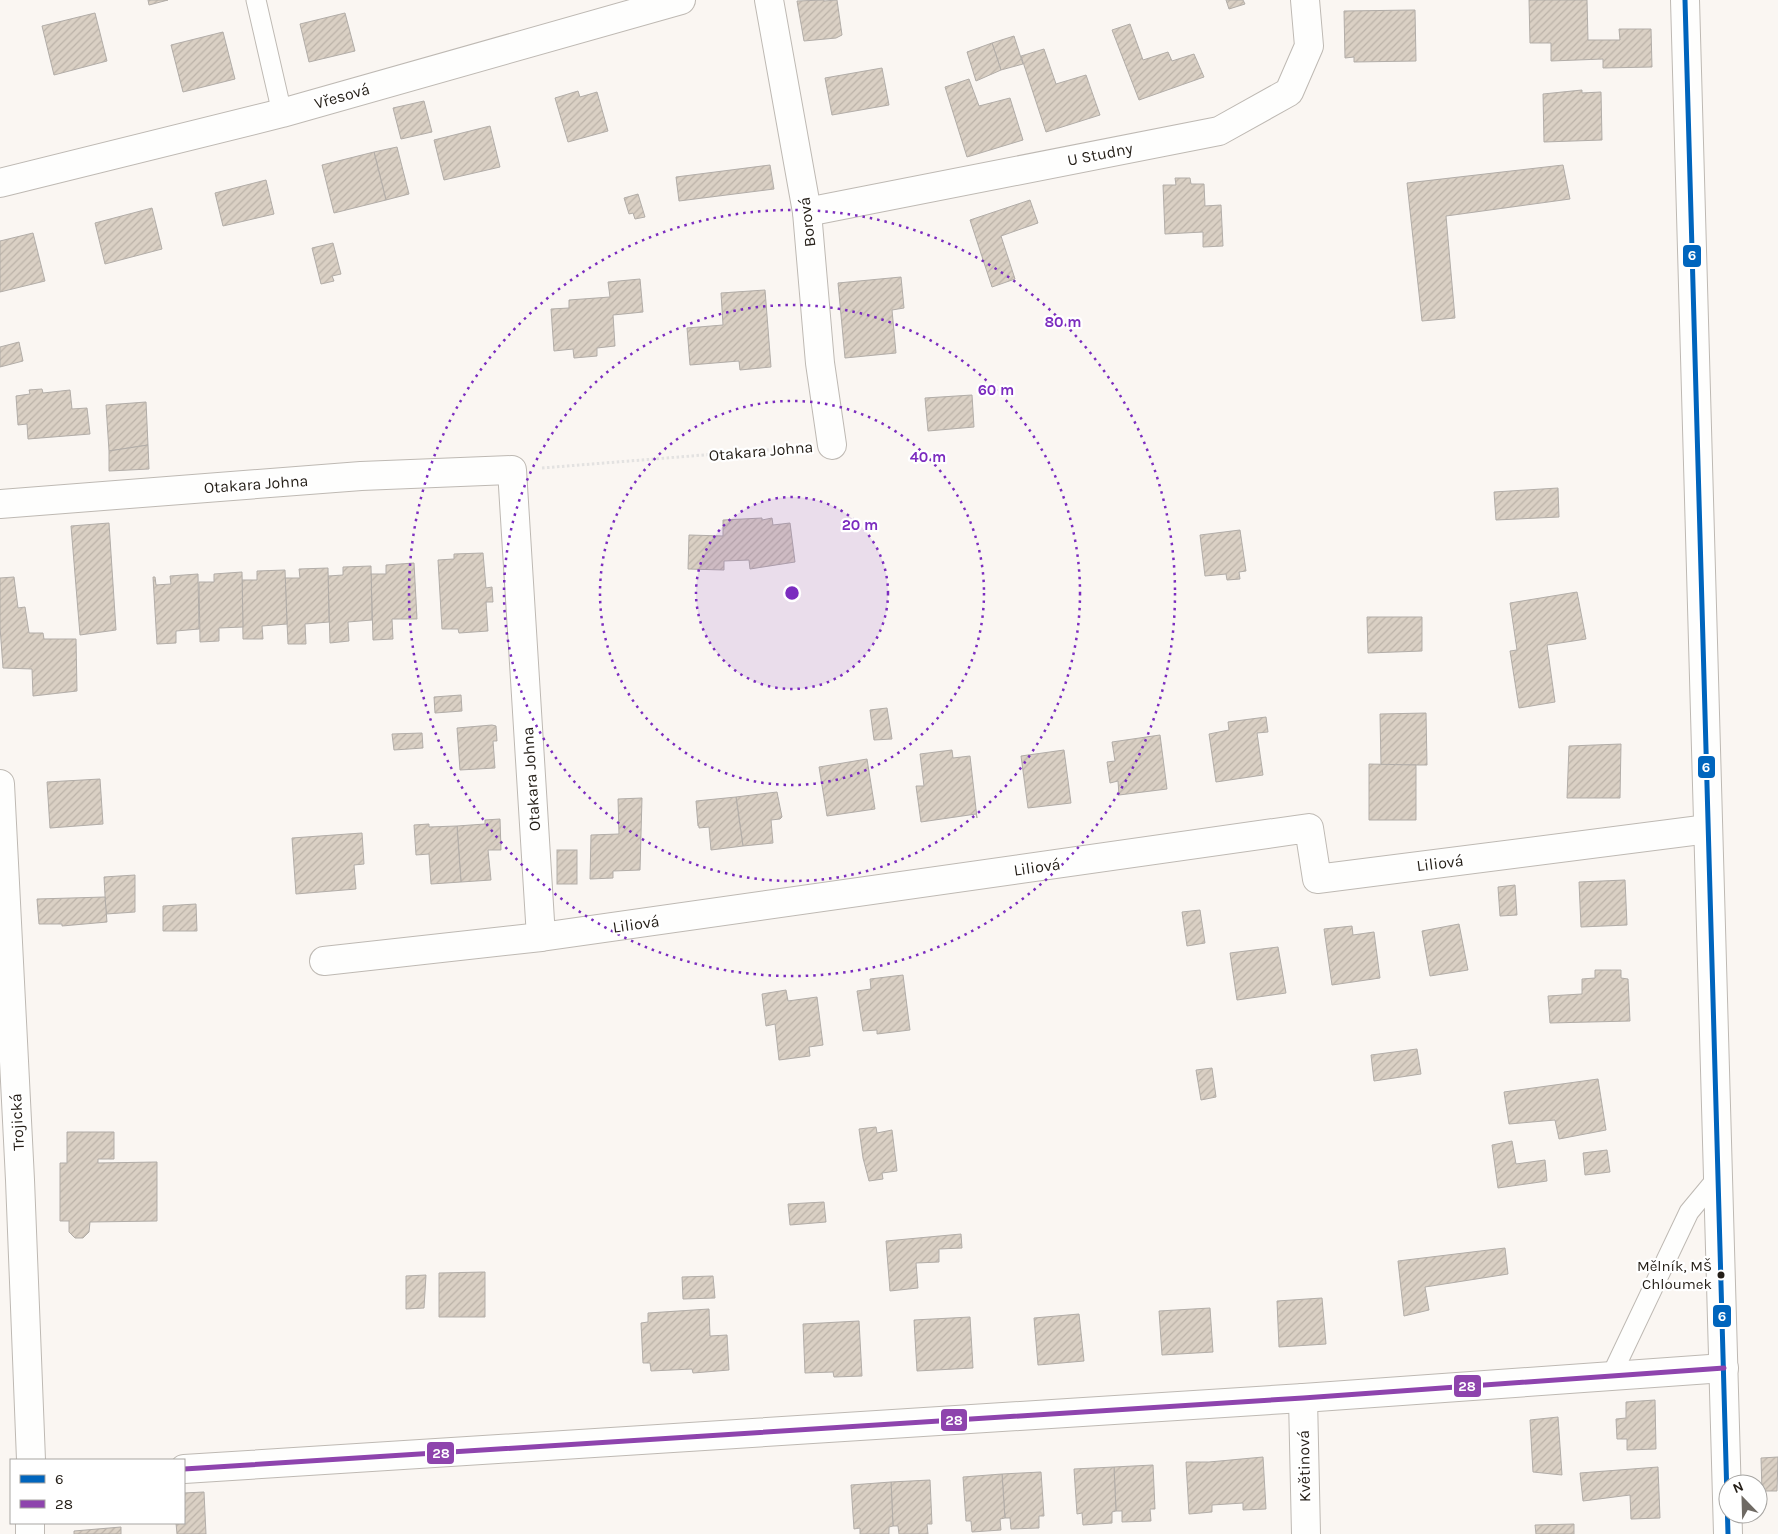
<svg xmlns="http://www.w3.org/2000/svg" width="1778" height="1534" font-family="Karla,sans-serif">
  <defs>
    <pattern id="building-hatch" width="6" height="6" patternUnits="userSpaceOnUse" patternTransform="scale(1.25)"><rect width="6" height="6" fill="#dad0c4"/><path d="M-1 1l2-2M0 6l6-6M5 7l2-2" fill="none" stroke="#bbb2a8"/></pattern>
  </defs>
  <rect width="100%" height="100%" fill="#faf6f2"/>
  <g fill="url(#building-hatch)" stroke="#b2ada8">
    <path d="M148 0H168L149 5Z"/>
    <path d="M824 0V1L837 0 842 35 836 38 804 41 797 1Z"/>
    <path d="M1226 0H1243L1245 4 1229 9Z"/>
    <path d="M1529 0H1587L1588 40H1620L1619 29H1651L1652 67 1603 68V59L1551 61V43H1530Z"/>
    <path d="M1415 10 1416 61 1354 62V57L1345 58 1344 11Z"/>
    <path d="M95 13 107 61 54 75 42 26Z"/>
    <path d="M345 13 355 51 309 62 300 24Z"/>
    <path d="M1130 24 1143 60 1168 52 1172 61 1194 54 1204 77 1139 100 1112 30Z"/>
    <path d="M223 32 235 79 183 92 171 45Z"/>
    <path d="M1014 36 1023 64 1001 70 992 43Z"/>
    <path d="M992 43 1001 70 976 81 967 52Z"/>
    <path d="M1044 49 1056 84 1086 75 1100 115 1046 132 1021 56Z"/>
    <path d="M882 68 889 105 832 115 825 78Z"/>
    <path d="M969 79 979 106 1010 98 1023 140 967 157 945 87Z"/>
    <path d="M1582 90V93L1601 92 1602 140 1544 142 1543 94Z"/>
    <path d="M578 91 580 97 597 92 608 131 568 142 555 98Z"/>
    <path d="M424 101 432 132 401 139 393 108Z"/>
    <path d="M490 126 500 167 444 180 434 140Z"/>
    <path d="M397 147 409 194 386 200 374 152Z"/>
    <path d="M374 152 386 200 334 213 322 165Z"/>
    <path d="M770 165 774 189 679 201 676 177Z"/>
    <path d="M1563 165 1570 199 1446 216 1455 318 1422 321 1407 183Z"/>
    <path d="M1175 178H1190L1191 184H1204L1205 206 1221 205 1223 246 1203 247V232L1165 234 1163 185H1176Z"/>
    <path d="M266 180 274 214 223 226 215 193Z"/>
    <path d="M638 194 645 217 635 219 633 213 629 214 624 198Z"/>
    <path d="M1030 200 1038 223 1001 236 1015 279 992 287 970 220Z"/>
    <path d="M152 208 162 249 105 264 95 223Z"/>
    <path d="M33 233 45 281 0 292V241Z"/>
    <path d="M333 243 341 274 332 276 334 281 321 284 312 248Z"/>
    <path d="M901 277 904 308 892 310 896 353 845 358 838 283Z"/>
    <path d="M640 279 643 312 613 315 615 346 597 348V356L574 358 573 349 554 351 551 309 569 308V300L610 297 608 282Z"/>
    <path d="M765 290 771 367 740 370 739 361 690 365 687 328 723 325 721 293Z"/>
    <path d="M19 342 23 361 0 367V347Z"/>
    <path d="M42 389 43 393 70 390 72 409 87 408 90 434 28 439 27 424 18 425 16 396 30 394 29 390Z"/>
    <path d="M972 395 974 427 928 431 925 398Z"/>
    <path d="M146 402 148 445 109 451 106 405Z"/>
    <path d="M148 445 149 469 109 471V451Z"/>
    <path d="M1558 488 1559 517 1496 520 1494 492Z"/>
    <path d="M762 518V520L772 518 773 525 790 523 795 562 750 569 749 560 724 561V570L688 569 689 535 723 536V520Z"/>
    <path d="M109 523 116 630 80 635 71 526Z"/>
    <path d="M1240 530 1246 571 1239 572 1240 579 1227 580 1226 574 1205 576 1200 535Z"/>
    <path d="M483 553 486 588 492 587 493 602H486L488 631 459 633 458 629H442L438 560 454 559V554Z"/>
    <path d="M414 563 417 619H392L393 639 373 640 371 574H386V565Z"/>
    <path d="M371 566 372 620 348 622 349 641 330 643 328 576 343 575V567Z"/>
    <path d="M328 568 329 622 305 624 306 644H288L285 578H300L299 569Z"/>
    <path d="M285 570 287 624 262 626 263 639H243L242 580H257V571Z"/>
    <path d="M242 572 243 627 219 628V641L200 642 199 582H214V574Z"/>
    <path d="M198 574 199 629 176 631V643L157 644 153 577H155L156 585 171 584 170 576Z"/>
    <path d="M14 577 18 608 25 607 29 633H43L44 639H76L77 691 33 696 32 669 3 668 0 627V578Z"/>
    <path d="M1577 592 1586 639 1547 645 1555 702 1519 708 1510 651 1517 650 1510 603Z"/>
    <path d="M1367 617H1422V651L1368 653Z"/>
    <path d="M461 695 462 711 435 713 434 697Z"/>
    <path d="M887 708 892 739 874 740 870 710Z"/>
    <path d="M1426 713 1427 765H1381L1380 714Z"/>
    <path d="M1266 717 1268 732 1257 733 1263 775 1216 782 1209 734 1229 730 1228 722Z"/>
    <path d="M492 725 496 726 497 741H493L495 768 460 770 457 728Z"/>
    <path d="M422 733 423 748 394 750 392 734Z"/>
    <path d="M1160 735 1167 789 1119 795 1118 781 1110 783 1107 762 1115 761 1112 742Z"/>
    <path d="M1621 744 1620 798H1567L1569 746Z"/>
    <path d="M952 750 953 758 970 756 977 818 976 814 921 822 916 786H924L920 754Z"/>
    <path d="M1064 750 1071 803 1028 808 1021 756Z"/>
    <path d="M867 759 875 809 827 816 819 767Z"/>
    <path d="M1369 764 1416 765V820H1369Z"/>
    <path d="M100 779 103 824 50 828 47 782Z"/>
    <path d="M777 792 782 817 780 819 771 820 773 843 743 846 736 797Z"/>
    <path d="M736 797 743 846 711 850 709 827 699 828V826H698L696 801Z"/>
    <path d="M642 798 640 870 613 871V878L590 879 591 835 619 834 618 799Z"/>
    <path d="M500 819 501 850H488L491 880 461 882 457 826 485 824V820Z"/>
    <path d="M429 824V827L457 826 461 882 431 884 429 854 416 855 414 825Z"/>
    <path d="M362 833 364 864 354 865 356 889 296 894 292 838Z"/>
    <rect x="557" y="850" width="20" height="34"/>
    <path d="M135 875V912L106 914 104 877Z"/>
    <path d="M1625 880 1627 925 1581 927 1579 882Z"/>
    <path d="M1515 885 1517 915 1500 916 1498 887Z"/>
    <path d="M105 897 107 922 62 926V924H39L37 899Z"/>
    <path d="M196 904 197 931H163V906Z"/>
    <path d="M1200 910 1205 943 1187 946 1182 912Z"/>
    <path d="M1459 924 1468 970 1430 976 1422 931Z"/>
    <path d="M1352 926 1353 935 1374 932 1380 978 1332 985 1324 929Z"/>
    <path d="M1278 947 1286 993 1237 1000 1230 953Z"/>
    <path d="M1595 970H1621V978L1628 979 1630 1021 1550 1023 1548 996 1582 994V979L1595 978Z"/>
    <path d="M903 975 910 1030 877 1034V1030L863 1031 857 991 871 989 870 979Z"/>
    <path d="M786 990 788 1001 817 997 823 1045 809 1047 810 1056 779 1060 775 1024 766 1026 762 994Z"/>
    <path d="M1417 1049 1421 1074 1374 1081 1371 1055Z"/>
    <path d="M1212 1068 1216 1097 1201 1100 1196 1070Z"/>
    <path d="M1598 1079 1606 1130 1559 1139 1555 1120 1509 1124 1504 1092Z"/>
    <path d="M876 1127 877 1133 892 1130 897 1171 882 1173 883 1179 869 1181 863 1158 859 1129Z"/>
    <path d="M67 1132H114V1159H98V1163L157 1162V1221L90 1222 89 1232 83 1238H75L69 1232V1221H60V1163H67Z"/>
    <path d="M1512 1141 1516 1164 1545 1160 1547 1181 1498 1188 1492 1145Z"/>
    <path d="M1607 1150 1610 1172 1585 1175 1583 1153Z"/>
    <path d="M824 1202 826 1222 790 1225 788 1204Z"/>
    <path d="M961 1234 962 1248 939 1249V1262L916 1263 918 1288 890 1291 886 1241Z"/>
    <path d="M1505 1248 1508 1274 1425 1287 1429 1310 1404 1316 1398 1261Z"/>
    <path d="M485 1272V1317H439V1273Z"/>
    <path d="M426 1275 424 1308 406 1309V1276Z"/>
    <path d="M713 1276 715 1298 683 1299 682 1277Z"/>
    <path d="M1322 1298 1326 1344 1279 1347 1277 1301Z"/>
    <path d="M1210 1308 1213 1352 1162 1355 1159 1311Z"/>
    <path d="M709 1309 710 1336 727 1335 729 1370 693 1373 692 1369 651 1371 650 1363H643L641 1323 648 1322V1313Z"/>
    <path d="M1079 1314 1084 1361 1038 1365 1034 1318Z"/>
    <path d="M970 1317 973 1368 917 1371 914 1320Z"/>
    <path d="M859 1321 862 1376 834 1377 833 1372 805 1373 803 1324Z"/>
    <path d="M1655 1400 1656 1449 1627 1450V1439H1617L1616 1419 1626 1418V1402Z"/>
    <path d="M1558 1417 1562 1475 1533 1472 1530 1420Z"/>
    <path d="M1263 1457 1266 1509 1243 1510V1503L1212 1505V1512L1189 1514 1186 1462H1209Z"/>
    <path d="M1778 1457 1777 1491H1762L1761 1458Z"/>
    <path d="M1153 1465 1155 1509H1150L1151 1521 1122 1522V1511H1116L1114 1467Z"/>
    <path d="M1114 1467 1116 1511 1112 1512V1523L1083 1525 1082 1513 1077 1514 1074 1469Z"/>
    <path d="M1658 1467 1660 1518 1631 1519 1630 1495 1583 1501 1580 1473Z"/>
    <path d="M1041 1472 1044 1516H1039V1528L1011 1529 1010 1518H1005L1002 1474Z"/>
    <path d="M1002 1474 1005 1518 1000 1519 1001 1530 972 1532 971 1521H966L963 1477Z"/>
    <path d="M930 1480 932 1524H927L928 1534H899L898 1526H893L891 1482Z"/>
    <path d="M891 1482 893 1526 889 1527V1534H860V1528L854 1529 851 1485Z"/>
    <path d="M204 1492 206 1534H177L176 1523H184V1493Z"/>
    <path d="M1574 1524V1534H1536L1535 1525Z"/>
    <path d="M121 1527V1534H74V1531Z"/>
  </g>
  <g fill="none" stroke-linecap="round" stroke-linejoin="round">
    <defs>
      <g id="service">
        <path d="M256 0 282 113"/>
        <path d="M1611 1376 1689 1212 1718 1177"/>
      </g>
      <g id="minor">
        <path d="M769 0 807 212 820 363 832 445"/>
        <path d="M0 183 282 113 681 0"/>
        <path d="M807 212 1219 131 1289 92 1309 46 1305 0"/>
        <path d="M0 504 361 476 512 470 541 937"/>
        <path d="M0 784 20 1180 31 1460"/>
        <path d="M324 961 541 937 1309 828 1317 879 1708 829"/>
        <path d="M1303 1398 1306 1534"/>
        <path d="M184 1469 1303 1398 1724 1368"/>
        <path d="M30 1534V1523"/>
      </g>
      <path id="secondary" d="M1685 0 1728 1534"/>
    </defs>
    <use href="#service" stroke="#beb9b3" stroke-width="21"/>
    <use href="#minor" stroke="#beb9b3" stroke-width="30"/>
    <use href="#secondary" stroke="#beb9b3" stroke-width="30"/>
    <path stroke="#e3e2e1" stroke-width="3" stroke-dasharray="2.5 2.5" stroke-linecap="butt" d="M542 468 803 447"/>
    <use href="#service" stroke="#fefefd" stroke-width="19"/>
    <use href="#minor" stroke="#fefefd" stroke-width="28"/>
    <use href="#secondary" stroke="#fefefd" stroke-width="28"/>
    <defs>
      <path id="bus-1" d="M1685 0 1728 1534"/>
      <path id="bus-2" d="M184 1469 1303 1398 1724 1368"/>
    </defs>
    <use href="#bus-1" stroke="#fff" stroke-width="9"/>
    <use href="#bus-2" stroke="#fff" stroke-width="9"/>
    <use href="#bus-1" stroke="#0065bd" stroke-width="5"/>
    <use href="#bus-2" stroke="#8e44ad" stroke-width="5"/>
  </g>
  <circle cx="792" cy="593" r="96" fill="#7b2cbf" fill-opacity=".12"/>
  <g fill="none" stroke="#7b2cbf" stroke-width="2.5" stroke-dasharray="2.5 5">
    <circle cx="792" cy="593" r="96"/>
    <circle cx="792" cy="593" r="192"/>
    <circle cx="792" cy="593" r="288"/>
    <circle cx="792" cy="593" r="383"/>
  </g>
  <circle fill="#241e17" stroke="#fff" stroke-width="2" cx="1721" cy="1275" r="4.5"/>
  <g text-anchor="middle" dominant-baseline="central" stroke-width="4.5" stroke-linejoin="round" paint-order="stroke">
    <g font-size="15" fill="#241e17" stroke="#fff" text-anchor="end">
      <text x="1712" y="1266">Mělník, MŠ<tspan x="1712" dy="18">Chloumek</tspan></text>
    </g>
    <g font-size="16" fill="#241e17" stroke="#fff">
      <text transform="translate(342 96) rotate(-16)">Vřesová</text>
      <text transform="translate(1100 154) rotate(-11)">U Studny</text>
      <text transform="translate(807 222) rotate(-97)">Borová</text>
      <text transform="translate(761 451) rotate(-5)">Otakara Johna</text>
      <text transform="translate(256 484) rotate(-4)">Otakara Johna</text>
      <text transform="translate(531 779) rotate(-94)">Otakara Johna</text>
      <text transform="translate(1440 863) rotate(-7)">Liliová</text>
      <text transform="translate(1037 867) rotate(-8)">Liliová</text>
      <text transform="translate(636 924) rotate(-8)">Liliová</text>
      <text transform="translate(17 1122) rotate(-93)">Trojická</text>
      <text transform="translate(1304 1466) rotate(-91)">Květinová</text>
    </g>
  </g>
  <circle cx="792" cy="593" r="8" fill="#7b2cbf" stroke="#fff" stroke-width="2.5"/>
  <g font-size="15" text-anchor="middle" font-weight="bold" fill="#7b2cbf" stroke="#fff" stroke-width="4.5" stroke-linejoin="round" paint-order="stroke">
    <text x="1063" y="327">80 m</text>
    <text x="996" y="395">60 m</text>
    <text x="928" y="462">40 m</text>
    <text x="860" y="530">20 m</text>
  </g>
  <g stroke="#fff" stroke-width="2">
    <rect x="1682" y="244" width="20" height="24" rx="5" fill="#0065bd"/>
    <rect x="1697" y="755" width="19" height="24" rx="5" fill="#0065bd"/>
    <rect x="1712" y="1304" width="20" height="24" rx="5" fill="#0065bd"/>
    <rect x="1453" y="1374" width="29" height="24" rx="5" fill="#8e44ad"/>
    <rect x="940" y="1408" width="28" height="24" rx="5" fill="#8e44ad"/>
    <rect x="426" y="1441" width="29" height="24" rx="5" fill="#8e44ad"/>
  </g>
  <g font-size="14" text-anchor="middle" font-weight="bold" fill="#fff">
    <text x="1692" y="260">6</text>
    <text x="1706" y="772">6</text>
    <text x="1722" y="1321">6</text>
    <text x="1467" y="1391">28</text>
    <text x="954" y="1425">28</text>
    <text x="441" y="1458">28</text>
  </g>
  <rect x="10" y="1459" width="175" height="65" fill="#ffffff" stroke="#a7a5a2"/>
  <rect x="20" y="1475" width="25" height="8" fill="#0065bd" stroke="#a7a5a2"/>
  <text x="55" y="1484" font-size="15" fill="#241e17">6</text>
  <rect x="20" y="1500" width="25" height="8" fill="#8e44ad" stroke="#a7a5a2"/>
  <text x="55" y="1509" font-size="15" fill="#241e17">28</text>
  <g transform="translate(1743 1499) rotate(337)"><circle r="24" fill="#ffffff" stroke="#a7a5a2"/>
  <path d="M0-4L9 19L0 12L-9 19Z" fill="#6f6a64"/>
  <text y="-8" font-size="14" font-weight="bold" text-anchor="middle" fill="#241e17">N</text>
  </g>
</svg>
